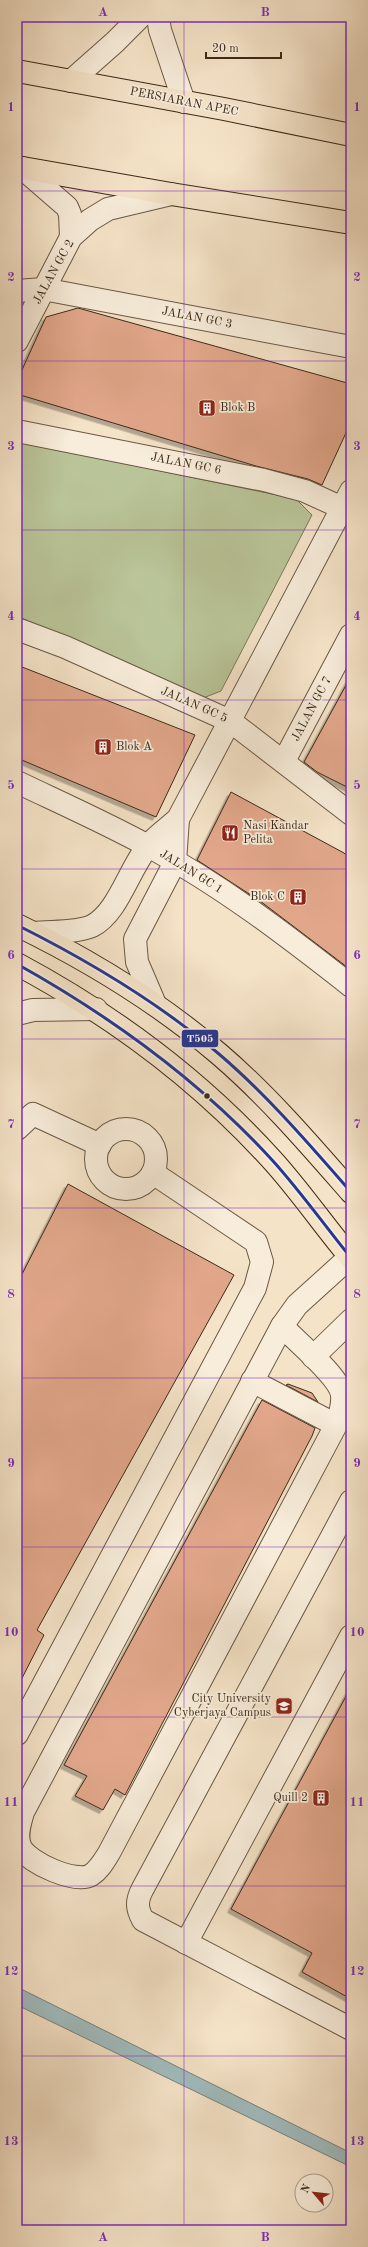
<svg xmlns="http://www.w3.org/2000/svg" width="368" height="2247" font-family="'Old Standard TT',serif">
  <defs>
    <filter id="shadow"><feDropShadow dx="-3.5" dy="3.5" stdDeviation="0" flood-color="#0004"/></filter>
  </defs>
  <rect width="100%" height="100%" fill="#f5e3c8"/>
  <filter id="stains"><feTurbulence type="fractalNoise" baseFrequency=".005" numOctaves="4"/><feColorMatrix values="0 0 0 0 .2 0 0 0 0 .09 0 0 0 0 .02 0 0 0 .5 -.17"/></filter>
  <radialGradient id="worn" r=".72"><stop offset=".6" stop-color="#630" stop-opacity="0"/><stop offset="1" stop-color="#630" stop-opacity=".3"/></radialGradient>
  <path fill="#b9c498" stroke="#7a7758" d="M17 441 296 499 312 515 221 691 203 698 17 616Z"/>
  <path fill="#a0bcbf" stroke="#78827c" d="M17 1987 351 2153V2167L17 2005Z"/>
  <g fill="#e2a78b" stroke="#3c2a18" filter="url(#shadow)">
    <path d="M78 308 351 384V422L322 485 308 479 256 466 17 394V381L46 317Z"/>
    <path d="M17 665 195 735 156 817 17 758Z"/>
    <path d="M351 676V789L317 772 304 762Z"/>
    <path d="M231 792 344 853 351 859V970L260 901 197 860Z"/>
    <path d="M68 1184 234 1275 37 1630 44 1635 17 1688V1284Z"/>
    <path d="M288 1384 312 1393 318 1402 286 1385Z"/>
    <path d="M262 1400 315 1428 312 1436 125 1795 115 1789 103 1810 75 1796 87 1776 64 1765Z"/>
    <path d="M351 1687V1999L302 1972 312 1953 231 1909Z"/>
  </g>
  <g fill="none" stroke-linecap="round" stroke-linejoin="round">
    <defs>
      <g id="minor">
        <path d="M158 17 160 30 184 102"/>
        <path d="M71 81 115 42 140 17"/>
        <path d="M22 168 67 207 70 214 71 237"/>
        <path d="M17 291 43 289 351 347"/>
        <path d="M17 341 71 237 90 220 108 209 171 194"/>
        <path d="M17 431 264 480 305 491 351 512"/>
        <path d="M17 629 65 647 230 721 351 814"/>
        <path d="M284 761 351 635"/>
        <path d="M17 782C61 803 106 823 148 846 221 885 286 935 351 986"/>
        <path d="M34 933C51 931 76 933 92 926 118 913 129 869 148 846 156 836 168 828 178 819L351 491"/>
        <path d="M155 1004 137 962 135 939 175 862 178 819"/>
        <path d="M17 1014 33 1010 96 1009"/>
        <path d="M17 1129 33 1114 100 1145"/>
        <circle cx="126" cy="1159" r="30"/>
        <path d="M282 1326C296 1341 340 1377 342 1395 343 1406 340 1415 336 1425L109 1853C104 1861 99 1870 91 1875 76 1884 29 1863 21 1848 15 1837 20 1823 23 1812Z"/>
        <path d="M282 1326 297 1305 350 1257"/>
        <path d="M313 1357 351 1320"/>
        <path d="M252 1381 336 1425"/>
        <path d="M351 1501 142 1890C136 1902 137 1909 143 1920L351 2029"/>
        <path d="M17 1734 255 1288 262 1262 256 1242 153 1173"/>
        <path d="M186 1943 351 1636"/>
      </g>
      <g id="major">
        <path d="M17 71 224 109 351 135"/>
        <path d="M17 167 171 194 351 223"/>
        <path d="M17 925C89 960 158 1002 219 1054 267 1095 309 1144 351 1192"/>
        <path d="M17 964C114 1016 199 1079 273 1161 301 1192 324 1226 351 1258"/>
      </g>
    </defs>
    <use href="#minor" stroke="#6a5844" stroke-width="24"/>
    <use href="#major" stroke="#3c2a18" stroke-width="24"/>
    <use href="#minor" stroke="#f8eddb" stroke-width="22"/>
    <use href="#major" stroke="#f5e3c8" stroke-width="22"/>
    <defs>
      <g id="bus-1">
        <path d="M17 925C89 961 158 1002 219 1054 267 1095 309 1144 351 1192"/>
        <path d="M17 964C112 1017 199 1080 273 1161 301 1192 325 1226 351 1258"/>
      </g>
    </defs>
    <use href="#bus-1" stroke="#f8eddb" stroke-width="6"/>
    <use href="#bus-1" stroke="#283890" stroke-width="3"/>
  </g>
  <path fill="none" stroke="#7b2cbf" stroke-width="1" stroke-opacity="0.55" d="M184 17V2230M17 191H351M17 361H351M17 530H351M17 700H351M17 869H351M17 1039H351M17 1208H351M17 1378H351M17 1547H351M17 1717H351M17 1886H351M17 2056H351"/>
  <defs>
    <symbol id="building-square" viewBox="-11 -11 22 22"><rect x="-9" y="-9" width="18" height="18" rx="4" fill="#8f2418" stroke="#f8eddb"/><path d="M-4-6H4V6H1V3H-1V6H-4ZM-2.5-4.3h1.7v1.8h-1.7ZM.8-4.3h1.7v1.8H.8ZM-2.5-1h1.7V.8h-1.7ZM.8-1h1.7V.8H.8Z" fill="#fff"/></symbol>
    <symbol id="restaurant-square" viewBox="-11 -11 22 22"><rect x="-9" y="-9" width="18" height="18" rx="4" fill="#8f2418" stroke="#f8eddb"/><path d="M-5-6h1v4h1v-4h1v4h1v-4h1v5L-1.5 .5V6h-2V.5L-5-1ZM5-6V6H3V1.5H1.5Q1.5-4 5-6Z" fill="#fff"/></symbol>
    <symbol id="university-square" viewBox="-11 -11 22 22"><rect x="-9" y="-9" width="18" height="18" rx="4" fill="#8f2418" stroke="#f8eddb"/><path d="M0-5L7-2L0 1L-7-2ZM-4 1L0 2.5L4 1V4Q0 6-4 4Z" fill="#fff"/></symbol>
  </defs>
  <g fill-rule="evenodd">
    <use href="#building-square" x="197" y="398" width="20" height="20"/>
    <use href="#building-square" x="93" y="737" width="20" height="20"/>
    <use href="#restaurant-square" x="220" y="823" width="20" height="20"/>
    <use href="#building-square" x="288" y="887" width="20" height="20"/>
    <use href="#university-square" x="274" y="1696" width="20" height="20"/>
    <use href="#building-square" x="311" y="1788" width="20" height="20"/>
  </g>
  <circle fill="#3c2a18" stroke="#f8eddb" stroke-width="1.5" cx="207" cy="1096" r="3.5"/>
  <g text-anchor="middle" dominant-baseline="central" stroke-width="3.5" stroke-linejoin="round" paint-order="stroke">
    <g font-size="12" fill="#3c2a18" stroke="#f8eddb">
      <text transform="translate(184 102) rotate(11)">PERSIARAN APEC</text>
      <text transform="translate(54 272) rotate(-61)">JALAN GC 2</text>
      <text transform="translate(197 318) rotate(11)">JALAN GC 3</text>
      <text transform="translate(186 464) rotate(11)">JALAN GC 6</text>
      <text transform="translate(194 705) rotate(24)">JALAN GC 5</text>
      <text transform="translate(312 709) rotate(-62)">JALAN GC 7</text>
      <text transform="translate(191 872) rotate(32)">JALAN GC 1</text>
    </g>
    <g font-size="12" fill="#3c2a18" stroke="#f8eddb" text-anchor="start">
      <text x="220" y="408">Blok B</text>
      <text x="116" y="747">Blok A</text>
      <text x="243" y="826">Nasi Kandar<tspan x="243" dy="14">Pelita</tspan></text>
      <text x="285" y="897" text-anchor="end">Blok C</text>
      <text x="271" y="1699" text-anchor="end">City University<tspan x="271" dy="14">Cyberjaya Campus</tspan></text>
      <text x="308" y="1798" text-anchor="end">Quill 2</text>
    </g>
  </g>
  <rect stroke="#f8eddb" stroke-width="1.5" x="181" y="1029" width="38" height="19" rx="4" fill="#283890"/>
  <g font-size="11" text-anchor="middle" font-weight="bold" fill="#fff">
    <text x="200" y="1042">T505</text>
  </g>
  <rect width="368" height="2247" fill="none" stroke="#f5e3c8" stroke-width="44"/>
  <g transform="translate(314 2193) rotate(298)"><circle r="19" fill="#f8eddb" stroke="#ad9f8d"/>
  <path d="M0-3L7 15L0 10L-7 15Z" fill="#8f2418"/>
  <text y="-6" font-size="11" font-weight="bold" text-anchor="middle" fill="#3c2a18">N</text>
  </g>
  <path d="M206 52v6h75v-6" fill="none" stroke="#3c2a18" stroke-width="2"/>
  <text x="212" y="52" font-size="12" fill="#3c2a18" stroke="#f8eddb" stroke-width="3" paint-order="stroke">20 m</text>
  <rect x="22" y="22" width="324" height="2203" fill="none" stroke="#7b2cbf" stroke-width="1.5"/>
  <g font-size="13" text-anchor="middle" font-weight="bold" fill="#7b2cbf">
    <text x="103" y="16">A</text>
    <text x="265" y="16">B</text>
    <text x="11" y="111">1</text>
    <text x="357" y="111">1</text>
    <text x="11" y="281">2</text>
    <text x="357" y="281">2</text>
    <text x="11" y="450">3</text>
    <text x="357" y="450">3</text>
    <text x="11" y="620">4</text>
    <text x="357" y="620">4</text>
    <text x="11" y="789">5</text>
    <text x="357" y="789">5</text>
    <text x="11" y="959">6</text>
    <text x="357" y="959">6</text>
    <text x="11" y="1128">7</text>
    <text x="357" y="1128">7</text>
    <text x="11" y="1298">8</text>
    <text x="357" y="1298">8</text>
    <text x="11" y="1467">9</text>
    <text x="357" y="1467">9</text>
    <text x="11" y="1636">10</text>
    <text x="357" y="1636">10</text>
    <text x="11" y="1806">11</text>
    <text x="357" y="1806">11</text>
    <text x="11" y="1975">12</text>
    <text x="357" y="1975">12</text>
    <text x="11" y="2145">13</text>
    <text x="357" y="2145">13</text>
    <text x="103" y="2241">A</text>
    <text x="265" y="2241">B</text>
  </g>
  <rect width="100%" height="100%" filter="url(#stains)"/>
  <rect width="100%" height="100%" fill="url(#worn)"/>
</svg>
